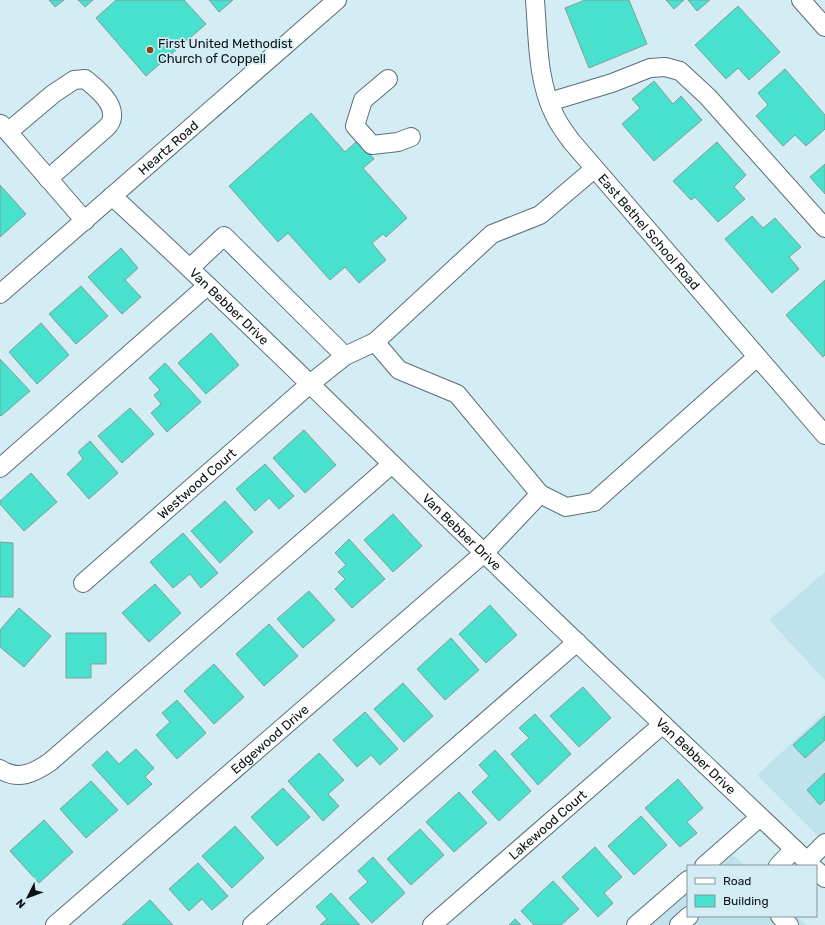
<svg xmlns="http://www.w3.org/2000/svg" width="825" height="925" font-family="Rubik,sans-serif">
  <rect width="100%" height="100%" fill="#d4edf5"/>
  <g fill="#c0e2ec">
    <path d="M825 572V680L769 620Z"/>
    <path d="M825 712V843L757 775Z"/>
    <path d="M733 855 745 866H721Z"/>
    <path d="M688 894V916H797L806 925H652Z"/>
  </g>
  <g fill="#47e1ce" stroke="#859d99">
    <path d="M49 0H64L55 7Z"/>
    <path d="M78 0H93L85 7Z"/>
    <path d="M116 0H184L206 24 146 76 96 18Z"/>
    <path d="M209 0H233L219 12Z"/>
    <path d="M585 0H629L647 44 589 68 565 8Z"/>
    <path d="M666 0H684L674 9Z"/>
    <path d="M688 0H710L697 11Z"/>
    <path d="M738 6 780 52 749 80 738 68 726 79 695 45Z"/>
    <path d="M785 69 825 115V129L806 146 795 135 783 146 756 116 768 105 758 93Z"/>
    <path d="M654 81 673 104 681 96 702 120 654 161 622 124 640 108 632 99Z"/>
    <path d="M311 113 345 152 358 140 374 159 363 168 407 218 386 237 383 234 372 243 386 260 359 283 345 267 330 280 288 233 278 242 229 186Z"/>
    <path d="M717 142 746 175 734 187 745 199 718 222 695 197 691 200 673 181Z"/>
    <path d="M825 164V194L810 177Z"/>
    <path d="M0 185 26 214 0 237Z"/>
    <path d="M752 216 763 228 775 218 801 247 789 257 799 269 772 293 725 239Z"/>
    <path d="M121 248 138 268 125 280 141 297 122 314 88 277Z"/>
    <path d="M825 280V355L823 357 786 315Z"/>
    <path d="M81 286 108 316 76 344 49 314Z"/>
    <path d="M41 323 69 355 37 384 9 352Z"/>
    <path d="M211 333 239 365 206 394 178 363Z"/>
    <path d="M0 359 30 391 1 416 0 415Z"/>
    <path d="M165 363 201 402 167 432 151 413 161 404 154 395 160 390 149 378Z"/>
    <path d="M130 408 154 434 122 463 98 436Z"/>
    <path d="M304 430 336 465 305 493 273 458Z"/>
    <path d="M90 441 118 473 89 499 67 474 83 459 78 452Z"/>
    <path d="M265 464 294 496 279 509 269 498 255 511 236 489Z"/>
    <path d="M31 473 57 502 24 531 0 504V501Z"/>
    <path d="M225 501 253 532 220 563 191 531Z"/>
    <path d="M393 514 422 546 393 572 364 540Z"/>
    <path d="M183 533 218 573 201 588 190 574 173 588 150 562Z"/>
    <path d="M349 539 385 579 352 608 335 589 345 579 338 572 346 565 335 553Z"/>
    <path d="M0 542 13 543V597H0Z"/>
    <path d="M155 584 181 613 149 642 122 613Z"/>
    <path d="M309 591 335 620 303 648 277 619Z"/>
    <path d="M490 605 517 635 486 663 459 634Z"/>
    <path d="M19 608 51 636 24 667 0 647V630Z"/>
    <path d="M269 624 298 656 264 686 236 654Z"/>
    <path d="M66 633H106V664H91V678H66Z"/>
    <path d="M451 638 479 670 445 700 417 669Z"/>
    <path d="M214 664 244 697 214 724 184 691Z"/>
    <path d="M403 683 433 716 404 742 374 709Z"/>
    <path d="M583 687 611 718 579 747 550 716Z"/>
    <path d="M177 700 206 733 177 759 156 735 170 722 162 713Z"/>
    <path d="M365 712 398 749 380 765 371 755 357 767 333 740Z"/>
    <path d="M535 714 571 754 538 785 511 754 529 738 519 728Z"/>
    <path d="M825 716V740L805 758 793 745Z"/>
    <path d="M136 749 154 768 145 777 152 784 128 805 92 765 107 751 119 764Z"/>
    <path d="M495 750 531 791 499 821 472 792 489 776 479 765Z"/>
    <path d="M319 753 344 780 328 794 339 806 323 821 288 781Z"/>
    <path d="M825 773V800L820 805 807 790Z"/>
    <path d="M678 779 703 808 687 822 697 833 680 847 645 808Z"/>
    <path d="M91 781 118 810 86 838 60 809Z"/>
    <path d="M283 788 310 817 277 846 251 817Z"/>
    <path d="M459 792 487 823 454 852 426 822Z"/>
    <path d="M641 816 667 845 634 875 608 846Z"/>
    <path d="M44 820 73 852 39 883 10 851Z"/>
    <path d="M235 826 264 858 232 888 202 856Z"/>
    <path d="M420 829 444 855 411 885 387 859Z"/>
    <path d="M595 847 622 877 604 893 613 903 598 917 562 877Z"/>
    <path d="M373 857 405 893 372 923 349 898 368 882 358 871Z"/>
    <path d="M198 863 228 896 212 910 202 899 189 911 169 889Z"/>
    <path d="M553 881 579 909 561 925H534L521 911Z"/>
    <path d="M331 893 360 925H320L327 919 316 907Z"/>
    <path d="M150 900 173 925H122Z"/>
    <path d="M515 919 521 925H509Z"/>
  </g>
  <g fill="none" stroke-linecap="round" stroke-linejoin="round">
    <defs>
      <g id="minor">
        <path id="s1" d="M535 0C538 37 537 82 555 116 559 125 566 134 572 142L825 435"/>
        <path d="M801 0 825 27"/>
        <path d="M388 79 363 100 355 126 372 145 398 142 411 137"/>
        <path d="M549 102 612 83 650 68 665 67 680 71 708 97 825 228"/>
        <path d="M1 124 85 221"/>
        <path d="M8 132 53 94 74 80 85 79C96 88 114 102 112 117 112 121 109 125 106 128L48 179"/>
        <path id="s2" d="M112 196C238 311 358 432 481 550 590 656 702 761 812 866"/>
        <path d="M190 268 224 236 345 356"/>
        <path id="s3" d="M0 294 337 0"/>
        <path d="M0 468 207 286"/>
        <path d="M540 494 566 507 594 502 757 357"/>
        <path id="s4" d="M83 583 311 383 345 356 375 342 492 234 540 215 594 169"/>
        <path d="M0 769C18 781 34 773 50 762L392 464"/>
        <path d="M807 861 825 843"/>
        <path d="M704 866 760 817"/>
        <path d="M778 866 794 849"/>
        <path d="M816 870 825 878"/>
        <path d="M780 916 789 925"/>
        <path id="s5" d="M55 925 484 553 540 494 457 394 399 370 375 342"/>
        <path d="M252 925 577 642"/>
        <path id="s6" d="M432 925 663 724"/>
        <path d="M636 925 688 880"/>
        <path d="M679 925 689 916"/>
      </g>
    </defs>
    <use href="#minor" stroke="#596f75" stroke-width="20"/>
    <use href="#minor" stroke="#fff" stroke-width="18"/>
  </g>
  <circle fill="#863f1b" stroke="#d4edf5" stroke-width="1.5" cx="150" cy="50" r="4"/>
  <g text-anchor="middle" dominant-baseline="central" stroke-width="3.5" stroke-linejoin="round" paint-order="stroke">
    <g font-size="13" fill="#0b1316" stroke="#d4edf5" text-anchor="start">
      <text x="158" y="43">First United Methodist<tspan x="158" dy="15">Church of Coppell</tspan></text>
    </g>
    <g font-size="13" fill="#0b1316" stroke="#d4edf5">
      <text stroke="none"><textPath href="#s3" startOffset="223">Heartz Road</textPath></text>
      <text stroke="none"><textPath href="#s1" startOffset="268">East Bethel School Road</textPath></text>
      <text stroke="none"><textPath href="#s2" startOffset="161">Van Bebber Drive</textPath></text>
      <text stroke="none"><textPath href="#s4" startOffset="151">Westwood Court</textPath></text>
      <text stroke="none"><textPath href="#s2" startOffset="485">Van Bebber Drive</textPath></text>
      <text stroke="none"><textPath href="#s5" startOffset="284">Edgewood Drive</textPath></text>
      <text stroke="none"><textPath href="#s2" startOffset="809">Van Bebber Drive</textPath></text>
      <text stroke="none"><textPath href="#s6" startOffset="153">Lakewood Court</textPath></text>
    </g>
  </g>
  <rect x="687" y="865" width="130" height="52" fill="#d4edf5" stroke="#84969c"/>
  <rect x="695" y="878" width="20" height="6" fill="#ffffff" stroke="#84969c"/>
  <text x="723" y="885" font-size="12" fill="#0b1316">Road</text>
  <rect x="695" y="895" width="20" height="12" fill="#47e1ce" stroke="#84969c"/>
  <text x="723" y="905" font-size="12" fill="#0b1316">Building</text>
  <g transform="translate(28 897) rotate(228)" stroke="#d4edf5" stroke-width="3" paint-order="stroke">
  <path d="M0-3L7 15L0 10L-7 15Z" fill="#0b1316"/>
  <text y="-6" font-size="11" font-weight="bold" text-anchor="middle" fill="#0b1316">N</text>
  </g>
</svg>
